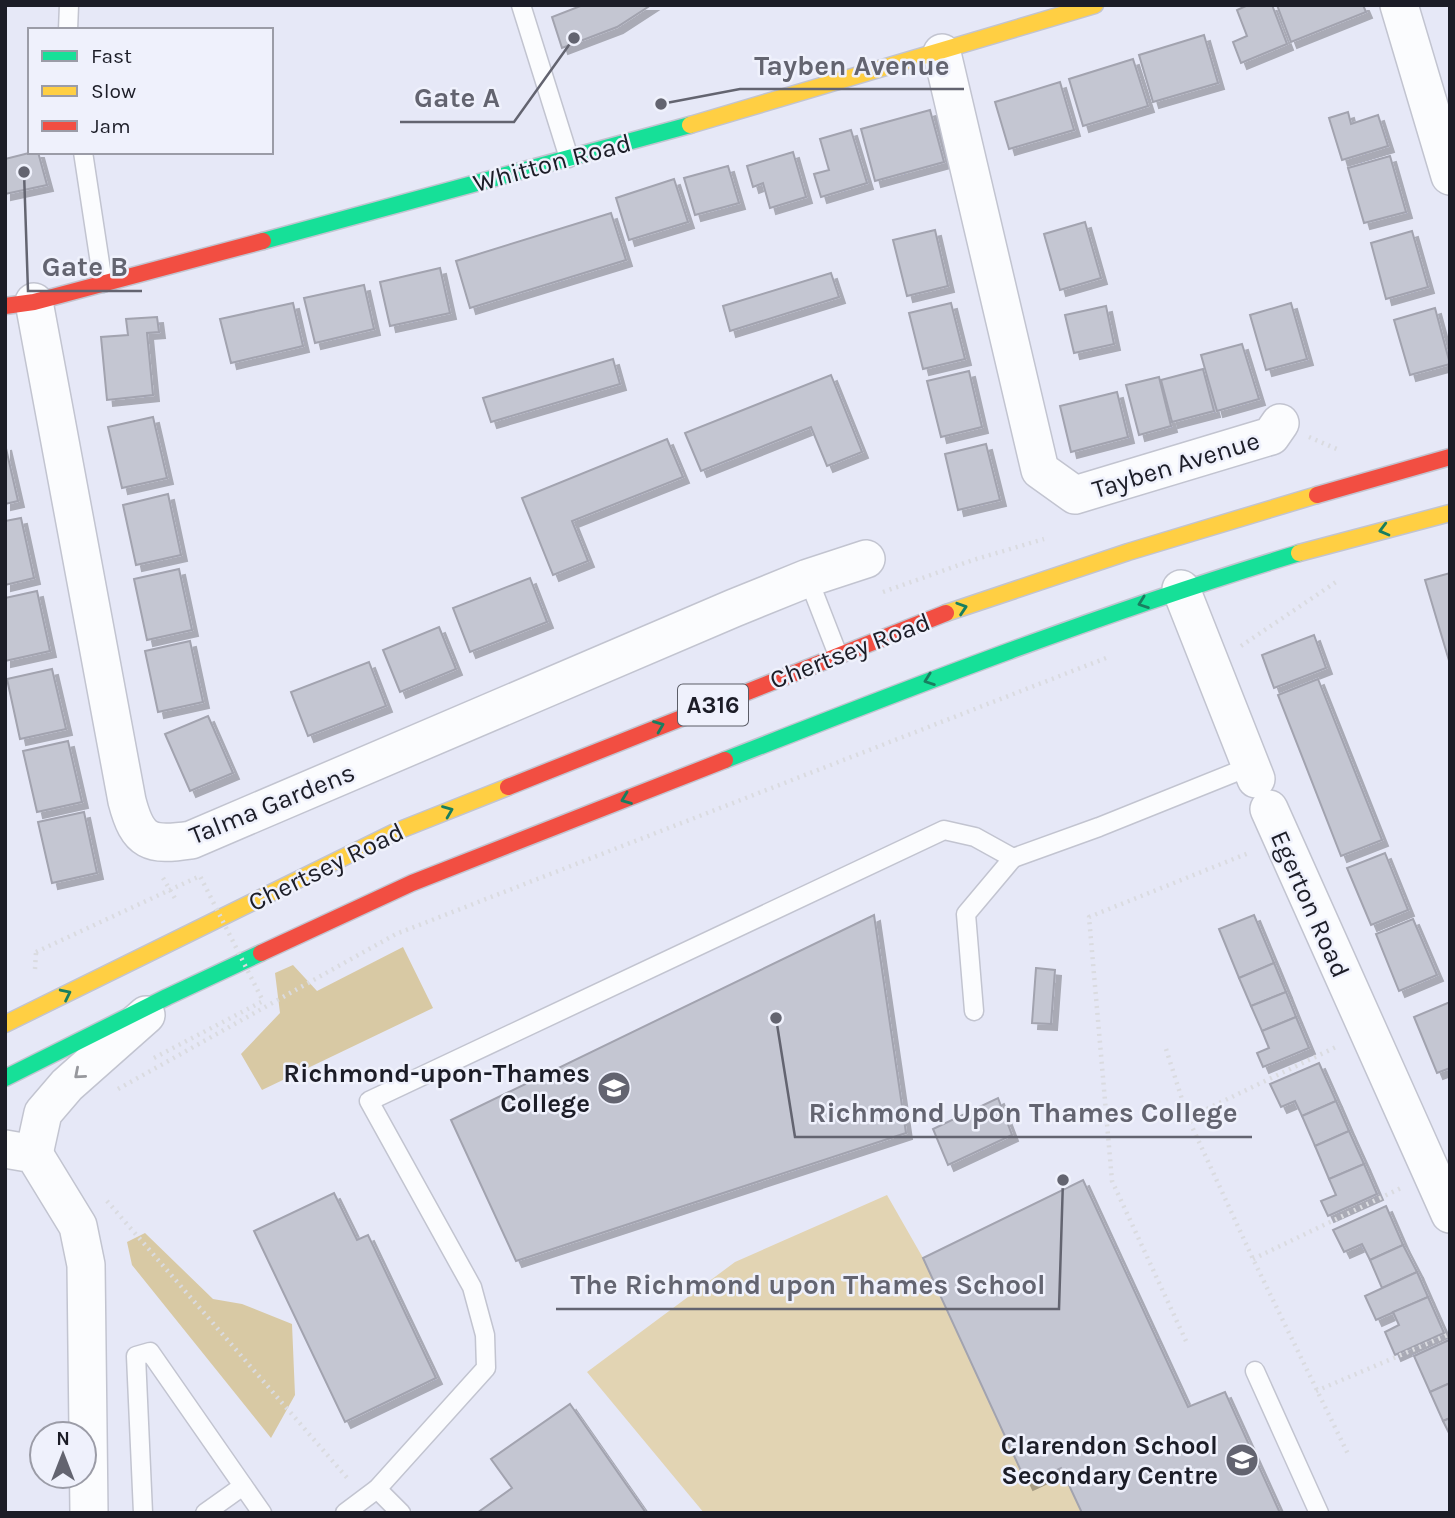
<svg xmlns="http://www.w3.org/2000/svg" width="1455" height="1518" font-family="Karla,sans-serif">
  <defs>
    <filter id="shadow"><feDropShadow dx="6" dy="6" stdDeviation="0" flood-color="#0004"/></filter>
  </defs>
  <rect width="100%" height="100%" fill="#e6e8f7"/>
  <path fill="#e2d4b3" d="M887 1195 923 1258 1027 1483 1061 1468 1082 1513H704L587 1372 735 1262Z"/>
  <g fill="#d8c9a4">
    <path d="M403 947 433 1008 262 1090 241 1054 280 1013 275 973 293 965 317 991Z"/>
    <path d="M145 1233 213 1299 242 1304 292 1324 295 1395 271 1438 132 1265 127 1242Z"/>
  </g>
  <g fill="#c4c6d2" stroke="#a2a3af" stroke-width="2" filter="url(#shadow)">
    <path d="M583 5H651L617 27 562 48 552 17Z"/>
    <path d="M1248 5H1272L1287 44 1241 63 1233 42 1247 36 1237 10Z"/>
    <path d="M1277 5H1363L1366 12 1291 42Z"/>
    <path d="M1204 35 1218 83 1153 102 1139 55Z"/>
    <path d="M1133 59 1148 106 1083 126 1069 79Z"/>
    <path d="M1060 82 1074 130 1009 149 995 102Z"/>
    <path d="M930 110 944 162 875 181 861 129Z"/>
    <path d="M1348 112 1351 124 1378 115 1388 146 1342 160 1329 118Z"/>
    <path d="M851 130 867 183 821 197 814 174 829 170 820 139Z"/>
    <path d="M33 152H38L47 185 5 194V159Z"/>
    <path d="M793 152 806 197 770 208 763 183 753 187 747 166Z"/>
    <path d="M1390 156 1406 212 1364 223 1348 168Z"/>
    <path d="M728 166 739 203 695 215 684 178Z"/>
    <path d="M674 179 688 222 629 240 616 198Z"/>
    <path d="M611 213 626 260 470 308 456 261Z"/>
    <path d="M1085 222 1101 278 1060 290 1044 234Z"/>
    <path d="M935 230 948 286 907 296 893 240Z"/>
    <path d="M1412 231 1428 287 1386 299 1371 243Z"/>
    <path d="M440 268 450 313 390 326 380 282Z"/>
    <path d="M831 273 839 297 730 331 723 306Z"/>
    <path d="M364 285 374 329 315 343 304 298Z"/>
    <path d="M293 303 303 346 231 363 220 319Z"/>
    <path d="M951 303 965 359 923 369 909 313Z"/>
    <path d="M1291 303 1307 359 1266 370 1250 315Z"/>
    <path d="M1106 306 1114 344 1074 353 1065 315Z"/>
    <path d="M1435 308 1450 364 1410 375 1394 320Z"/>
    <path d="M157 317 159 332 147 333 153 395 107 400 101 337 128 335 126 319Z"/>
    <path d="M1242 344 1259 399 1217 411 1201 355Z"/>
    <path d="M613 359 620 384 491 422 483 398Z"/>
    <path d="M1203 369 1214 411 1172 422 1161 380Z"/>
    <path d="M969 371 982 427 941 437 927 381Z"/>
    <path d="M831 375 862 452 827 466 811 427 701 471 685 433Z"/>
    <path d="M1159 377 1171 426 1139 435 1126 385Z"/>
    <path d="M1117 392 1128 437 1071 452 1060 406Z"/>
    <path d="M153 417 167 478 122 488 108 427Z"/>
    <path d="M667 439 683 477 572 521 588 561 553 575 522 498Z"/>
    <path d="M5 444 18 501 5 504Z"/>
    <path d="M986 444 1000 500 958 510 945 454Z"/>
    <path d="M168 494 181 555 136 565 123 505Z"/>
    <path d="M21 518 34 578 5 585V521Z"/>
    <path d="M179 569 192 630 147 640 134 579Z"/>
    <path d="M1450 573V664L1425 580Z"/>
    <path d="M530 578 547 622 470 652 453 608Z"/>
    <path d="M37 591 50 651 5 661V598Z"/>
    <path d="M439 627 456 669 400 692 383 650Z"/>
    <path d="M1314 635 1326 668 1274 688 1262 655Z"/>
    <path d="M190 641 203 702 158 712 145 651Z"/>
    <path d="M369 662 386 706 308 736 291 692Z"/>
    <path d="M52 669 66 729 20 739 7 679Z"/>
    <path d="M1318 679 1382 840 1341 856 1278 695Z"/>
    <path d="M208 716 233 773 190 791 165 734Z"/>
    <path d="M68 741 82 802 37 812 23 751Z"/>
    <path d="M84 812 97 873 52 883 38 822Z"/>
    <path d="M1385 853 1408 910 1371 925 1347 868Z"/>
    <path d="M874 915 906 1133 516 1261 451 1120Z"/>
    <path d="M1254 915 1274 963 1239 978 1219 929Z"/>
    <path d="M1413 919 1437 975 1399 991 1376 934Z"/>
    <path d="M1274 963 1286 992 1251 1006 1239 978Z"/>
    <path d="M1036 968 1055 970 1051 1024 1032 1023Z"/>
    <path d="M1286 992 1296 1017 1262 1031 1251 1006Z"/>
    <path d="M1450 1002V1068L1437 1073 1414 1017Z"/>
    <path d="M1296 1017 1309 1048 1263 1067 1257 1053 1269 1048 1262 1031Z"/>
    <path d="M1319 1063 1336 1101 1302 1116 1295 1101 1281 1107 1270 1084Z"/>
    <path d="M998 1098 1012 1135 948 1165 933 1129Z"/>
    <path d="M1336 1101 1349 1131 1315 1146 1302 1116Z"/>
    <path d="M1349 1131 1364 1164 1329 1179 1315 1146Z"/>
    <path d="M1364 1164 1377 1194 1328 1216 1321 1201 1336 1195 1329 1179Z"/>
    <path d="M1083 1180 1188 1407 1225 1392 1280 1513H1082L1061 1468 1027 1484 923 1258Z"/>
    <path d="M334 1193 357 1240 368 1235 436 1378 345 1422 254 1231Z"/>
    <path d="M1386 1206 1403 1245 1370 1260 1362 1244 1344 1252 1333 1230Z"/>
    <path d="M1403 1245 1417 1272 1382 1288 1370 1260Z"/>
    <path d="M1417 1272 1428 1297 1376 1320 1365 1296Z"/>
    <path d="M1428 1297 1444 1333 1395 1355 1385 1332 1399 1325 1393 1312Z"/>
    <path d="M1449 1340 1450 1383 1430 1392 1414 1356Z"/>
    <path d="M1450 1383V1418L1443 1421 1430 1392Z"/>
    <path d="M570 1404 646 1513H477L512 1488 491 1459Z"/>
    <path d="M1450 1418V1435L1443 1421Z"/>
  </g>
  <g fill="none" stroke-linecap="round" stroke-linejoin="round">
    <defs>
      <g id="lane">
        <path d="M521 5 569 158"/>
        <path d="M68 30 69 5"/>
        <path d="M83 152 103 283"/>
        <path d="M808 578 838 655"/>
        <path d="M974 1011 966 914 1013 858"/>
        <path d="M1255 1371 1319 1513"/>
        <path d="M377 1489 401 1513"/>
        <path d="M143 1513 136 1356 150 1352 262 1513"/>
        <path d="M205 1513 243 1486"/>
        <path d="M345 1513 377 1489 486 1368 485 1335 472 1287 369 1101 944 830 975 837 1013 858 1099 827 1251 766"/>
      </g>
      <g id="street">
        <path d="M1399 5 1450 176"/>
        <path d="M942 53 1040 470 1075 495 1271 436 1280 423"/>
        <path d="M34 302 127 801C138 843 150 846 191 840L734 608 808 578 866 559"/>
        <path d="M1181 589 1256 779"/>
        <path d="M1269 809 1450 1214"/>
        <path d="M5 1149 34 1154 78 1226 86 1265 89 1513"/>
        <path d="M34 1154 43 1113 67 1085 146 1015"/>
      </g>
      <g id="fast">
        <path d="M263 241 690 125"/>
        <path d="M725 760C914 686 1104 612 1299 553"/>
        <path d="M5 1078 167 997 261 953"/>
      </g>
      <g id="slow">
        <path d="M690 125 1095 5"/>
        <path d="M1299 553 1450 513"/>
        <path d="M946 613 1128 552 1317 495"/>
        <path d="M5 1024 395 832 508 787"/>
      </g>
      <g id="jam">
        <path d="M5 306 34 302 263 241"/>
        <path d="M1317 495 1450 457"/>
        <path d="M508 787 946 613"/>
        <path d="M261 953 412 883 725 760"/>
      </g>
    </defs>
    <use href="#lane" stroke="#c2c4d0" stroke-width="21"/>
    <use href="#street" stroke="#c2c4d0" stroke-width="40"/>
    <use href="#fast" stroke="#c2c4d0" stroke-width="19"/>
    <use href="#slow" stroke="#c2c4d0" stroke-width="19"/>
    <use href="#jam" stroke="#c2c4d0" stroke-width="19"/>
    <g stroke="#dadbe0" stroke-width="4.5" stroke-dasharray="2 5" stroke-linecap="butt">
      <path d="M1309 437 1339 450"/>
      <path d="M883 592 973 560 1044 539"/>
      <path d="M1241 646 1336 582"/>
      <path d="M163 878 176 900"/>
      <path d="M35 969 36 952"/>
      <path d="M1166 1049 1188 1118 1253 1259 1348 1454"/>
      <path d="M154 1058 263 1001"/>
      <path d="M118 1089 396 934 1106 658"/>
      <path d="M1188 1118 1338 1046"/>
      <path d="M107 1201 349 1480"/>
      <path d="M1253 1259 1401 1188"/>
      <path d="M1186 1341 1112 1181 1089 917 1251 852"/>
      <path d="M1316 1391 1450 1334"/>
    </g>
    <use href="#lane" stroke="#fbfcfe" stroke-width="18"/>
    <use href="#street" stroke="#fbfcfe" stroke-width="37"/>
    <use href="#fast" stroke="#16e098" stroke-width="16"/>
    <use href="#slow" stroke="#ffcf43" stroke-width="16"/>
    <use href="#jam" stroke="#f24e42" stroke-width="16"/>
    <path stroke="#dadbe0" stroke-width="4.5" stroke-dasharray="2 5" stroke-linecap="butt" d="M36 952 200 876 263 1001"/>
  </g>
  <defs><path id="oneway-chevron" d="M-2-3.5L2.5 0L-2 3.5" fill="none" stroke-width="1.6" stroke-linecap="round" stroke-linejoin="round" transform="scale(1.75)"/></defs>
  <g stroke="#197e60">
    <use href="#oneway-chevron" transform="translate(1384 530) rotate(165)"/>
    <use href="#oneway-chevron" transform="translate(1143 603) rotate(160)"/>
    <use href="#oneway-chevron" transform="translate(962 608) rotate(-18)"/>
    <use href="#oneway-chevron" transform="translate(929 680) rotate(160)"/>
    <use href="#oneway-chevron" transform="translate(659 726) rotate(-22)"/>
    <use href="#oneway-chevron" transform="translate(626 799) rotate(159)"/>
    <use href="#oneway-chevron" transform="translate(448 811) rotate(-22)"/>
    <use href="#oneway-chevron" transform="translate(66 994) rotate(-26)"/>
  </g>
  <use stroke="#97989d" href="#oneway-chevron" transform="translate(79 1074) rotate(139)"/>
  <defs>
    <symbol id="university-disc" viewBox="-11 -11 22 22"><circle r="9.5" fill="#636470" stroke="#eff1fc"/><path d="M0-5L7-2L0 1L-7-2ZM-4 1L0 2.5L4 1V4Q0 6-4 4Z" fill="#fff"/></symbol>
    <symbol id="school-disc" viewBox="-11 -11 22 22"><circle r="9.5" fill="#636470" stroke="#eff1fc"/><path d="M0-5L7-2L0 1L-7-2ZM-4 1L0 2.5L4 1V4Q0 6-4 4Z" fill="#fff"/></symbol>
  </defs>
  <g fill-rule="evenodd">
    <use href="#university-disc" x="595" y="1069" width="38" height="38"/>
    <use href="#school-disc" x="1223" y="1441" width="38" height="38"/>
  </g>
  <g text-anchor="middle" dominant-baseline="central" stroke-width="5" stroke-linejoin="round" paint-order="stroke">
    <rect fill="#eff1fc" stroke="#5b5d67" stroke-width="2" x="678" y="684.5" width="70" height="41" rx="5"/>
    <g font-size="24" font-weight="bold" fill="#1c1d27">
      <text x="713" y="705">A316</text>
    </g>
    <g font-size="26" fill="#1c1d27" stroke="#eff1fc">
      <text transform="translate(552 163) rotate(-15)">Whitton Road</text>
      <text transform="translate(1176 465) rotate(-17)">Tayben Avenue</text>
      <text transform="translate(850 651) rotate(-21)">Chertsey Road</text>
      <text transform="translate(272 804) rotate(-22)">Talma Gardens</text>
      <text transform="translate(326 867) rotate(-26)">Chertsey Road</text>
      <text transform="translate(1310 904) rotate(66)">Egerton Road</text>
    </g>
    <g font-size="26" font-weight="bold" fill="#1c1d27" stroke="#eff1fc" text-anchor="end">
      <text x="590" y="1073">Richmond-upon-Thames<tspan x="590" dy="30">College</tspan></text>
      <text x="1218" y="1445">Clarendon School<tspan x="1218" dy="30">Secondary Centre</tspan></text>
    </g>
  </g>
  <path fill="none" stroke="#636470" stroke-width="2.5" d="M661 104L740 89H964M574 38L514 122H400M24 172L28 291H142M776 1018L795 1137H1252M1063 1180L1059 1309H556"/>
  <g fill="#636470" stroke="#eff1fc" stroke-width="2.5">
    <circle cx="661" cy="104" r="7"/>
    <circle cx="574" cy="38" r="7"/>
    <circle cx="24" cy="172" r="7"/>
    <circle cx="776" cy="1018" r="7"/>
    <circle cx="1063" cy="1180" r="7"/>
  </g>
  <g font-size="28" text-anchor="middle" font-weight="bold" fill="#636470" stroke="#eff1fc" stroke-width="5" stroke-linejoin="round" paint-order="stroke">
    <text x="852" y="75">Tayben Avenue</text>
    <text x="457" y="107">Gate A</text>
    <text x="85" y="276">Gate B</text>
    <text x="1023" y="1122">Richmond Upon Thames College</text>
    <text x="808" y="1294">The Richmond upon Thames School</text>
  </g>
  <rect width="1455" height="1518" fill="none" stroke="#1c1d27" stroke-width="14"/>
  <rect x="28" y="28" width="245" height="126" fill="#eff1fc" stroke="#9b9ca7" stroke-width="2"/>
  <rect x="42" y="51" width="35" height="10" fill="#16e098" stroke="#9b9ca7" stroke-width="2"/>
  <text x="91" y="63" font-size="21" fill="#1c1d27">Fast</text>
  <rect x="42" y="86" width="35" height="10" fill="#ffcf43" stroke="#9b9ca7" stroke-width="2"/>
  <text x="91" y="98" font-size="21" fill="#1c1d27">Slow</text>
  <rect x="42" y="121" width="35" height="10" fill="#f24e42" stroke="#9b9ca7" stroke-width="2"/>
  <text x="91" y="133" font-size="21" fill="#1c1d27">Jam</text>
  <g transform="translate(63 1455)"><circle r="33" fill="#eff1fc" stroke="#9b9ca7" stroke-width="2"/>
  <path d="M0-5L12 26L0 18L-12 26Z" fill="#636470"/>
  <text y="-10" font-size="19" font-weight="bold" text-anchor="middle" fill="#1c1d27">N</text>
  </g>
</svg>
